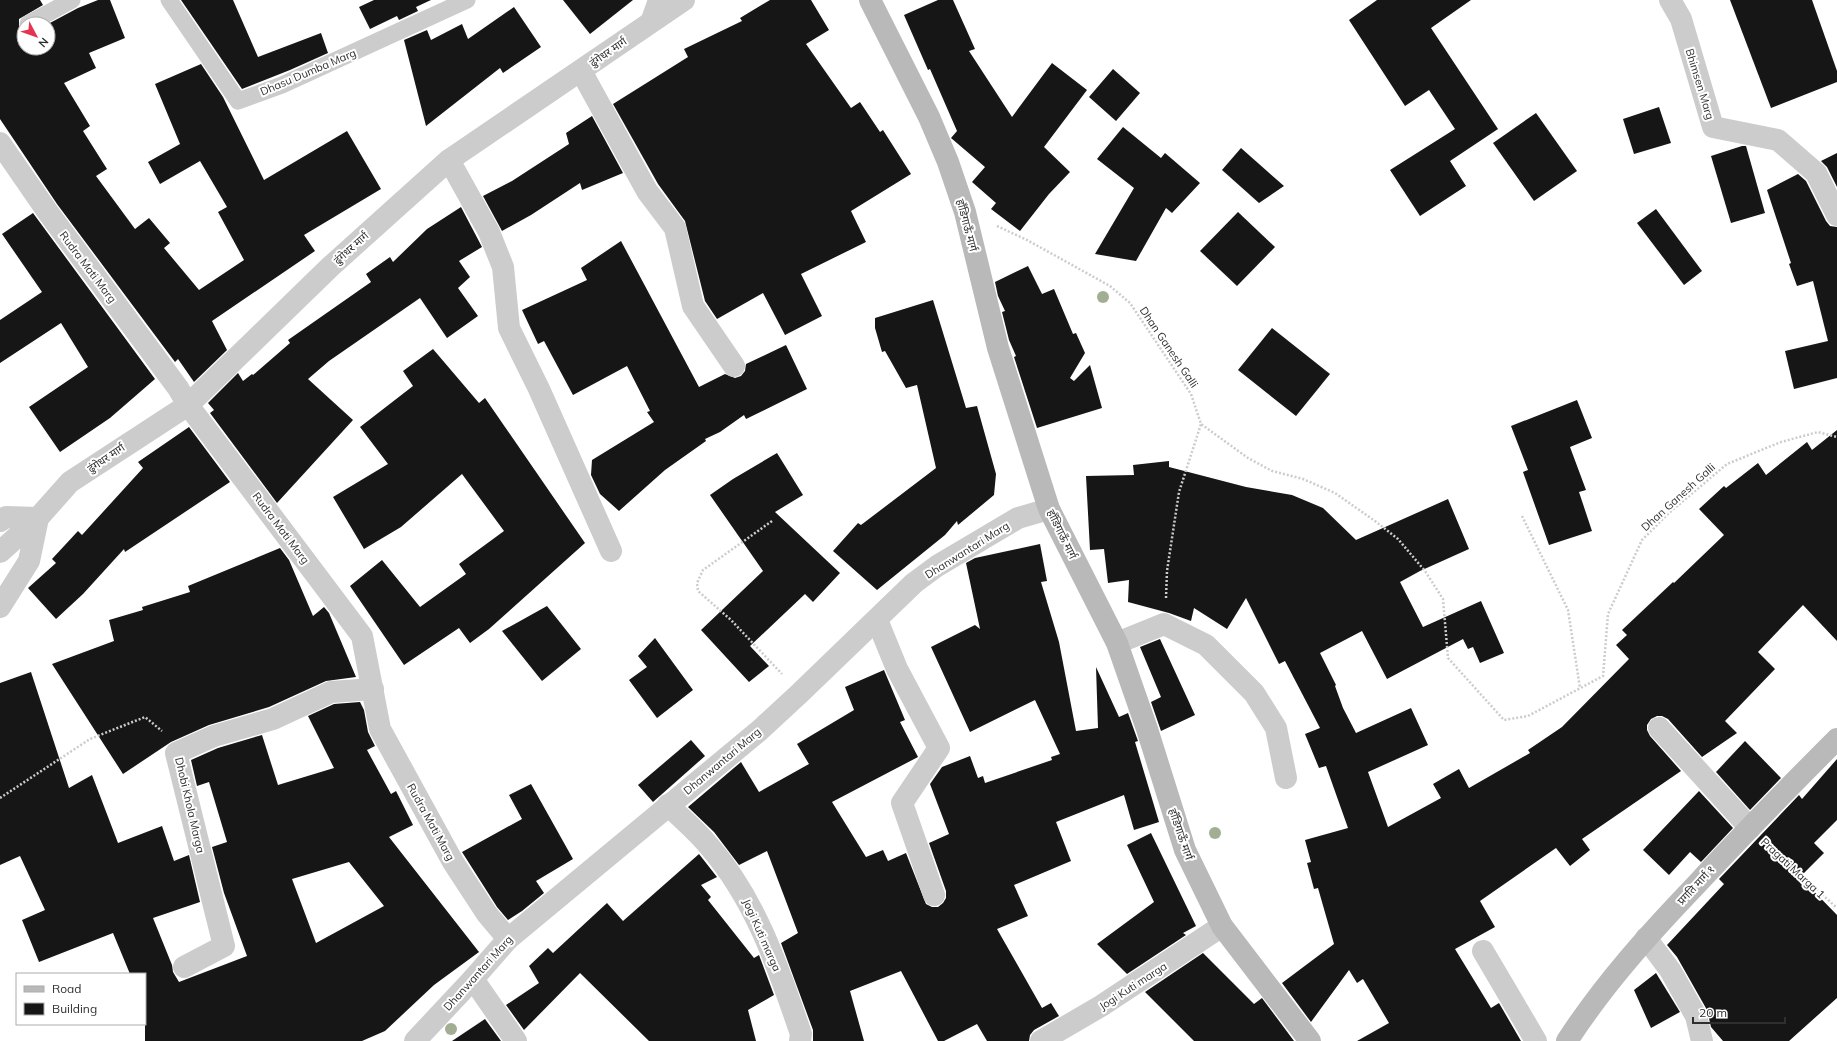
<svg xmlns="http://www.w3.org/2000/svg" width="1837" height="1041" font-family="Mulish,'Noto Sans Devanagari',sans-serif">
  <rect width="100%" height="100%" fill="#fff"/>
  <g fill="#161616" fill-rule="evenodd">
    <path d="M0 0H40L43 5 19 19V28L24 33V48H48V24L78 8 98 0H110L125 38 89 53 96 68 64 83 90 126 83 131 107 169 96 176 135 229 149 218 170 243 164 248 199 290 244 260 218 212 227 207 200 161 160 184 148 162 180 144 155 84 201 64 223 97 264 180 347 131 381 189 304 235 315 251 212 321 227 350 194 382 178 359 175 362 57 204 0 119Z"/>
    <path d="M181 0H233L258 57 321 33 328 53 290 70 242 89Z"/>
    <path d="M374 0H431L416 7 418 11 399 20 397 16 370 29 359 7Z"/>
    <path d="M563 0H633L590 34Z"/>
    <path d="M770 0H811L829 30 806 44 851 108 860 102 880 132 883 130 911 174 851 211 866 242 801 274 822 316 785 335 763 293 717 319 705 301 685 221 658 184 613 104 688 57 684 49 742 21 740 18Z"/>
    <path d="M938 0H953L975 49 969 51 1012 117 1052 63 1087 90 1044 147 1070 172 1049 194 1020 231 991 209 996 203 972 182 985 167 951 138 957 131 930 69 928 70 904 15Z"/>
    <path d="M1377 0H1471L1431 28 1498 129 1450 161 1466 186 1420 216 1390 170 1455 129 1429 90 1405 106 1349 20Z"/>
    <path d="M1730 0H1812L1837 71V82L1771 108Z"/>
    <path d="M514 7 541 47 503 73 500 68 426 126 404 40 427 30 431 40 462 24 468 39Z"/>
    <path d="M1113 69 1140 93 1116 121 1089 97Z"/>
    <path d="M1659 107 1671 143 1634 154 1623 119Z"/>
    <path d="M1536 113 1577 171 1534 201 1493 143Z"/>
    <path d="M592 116 623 173 582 190 580 183 531 215 502 231 483 196 512 181 569 144 566 133Z"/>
    <path d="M1123 127 1161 158 1165 153 1200 183 1172 213 1166 208 1136 261 1095 254 1134 188 1097 159Z"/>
    <path d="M1742 146H1746L1765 213 1731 223 1711 156Z"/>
    <path d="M1241 148 1284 186 1259 203 1222 170Z"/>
    <path d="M1837 153V187L1827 167 1821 161Z"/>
    <path d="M1798 174 1806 181 1826 221 1830 226 1837 227V378L1794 389 1785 351 1828 341 1813 281 1797 286 1789 264 1791 263 1767 190Z"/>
    <path d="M461 207 482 247 459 261 470 277 458 288 478 316 447 338 420 298 329 361 308 379 353 420 277 503 210 413 214 410 208 403 238 373 243 381 252 374 253 375 290 343 288 340 371 282 366 274 390 257 393 262 427 229Z"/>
    <path d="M1656 209 1702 271 1684 285 1637 223Z"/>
    <path d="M1238 212 1275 247 1237 286 1200 251Z"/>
    <path d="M33 213 155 379 110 418 60 452 29 407 88 367 61 323 0 363V320L42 292 2 234Z"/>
    <path d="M621 241 699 387 725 374 735 378 741 376 745 371 746 364 786 345 807 389 746 419 744 415 720 432 705 439 706 441 665 470 619 511 600 494 591 475 592 460 654 422 647 412 650 411 627 366 573 395 544 341 538 344 522 310 587 280 581 268Z"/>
    <path d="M1028 266 1042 294 1054 289 1073 334 1076 333 1085 353 1070 378 1074 381 1090 365 1102 408 1037 428 1014 357 1016 356 1009 340 1002 312 1005 311 998 296 995 282Z"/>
    <path d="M933 300 966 408 977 406 996 474 994 495 958 525 957 521 945 535 877 590 833 551 858 523 861 525 936 468 917 385 906 388 885 351 882 352 875 328V318Z"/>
    <path d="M1272 328 1330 374 1296 416 1238 370Z"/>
    <path d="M433 349 479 403 485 398 585 543 489 629 470 643 459 628 404 665 350 586 382 560 420 607 466 574 459 564 504 531 462 474 401 527 364 549 333 497 388 464 360 427 413 386 403 371Z"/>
    <path d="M1577 400 1592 438 1570 447 1586 490 1579 492 1592 531 1549 545 1523 472 1528 470 1511 426Z"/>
    <path d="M189 427 230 482 125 552 124 549 83 594 56 619 28 588 56 563 52 559 78 531 82 535 143 468 138 462Z"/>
    <path d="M1837 430V641L1803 605 1758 652 1775 669 1725 721 1737 733 1702 757 1668 719 1662 716H1657L1651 719 1647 725V730L1650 736 1681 771 1582 839 1590 850 1570 866 1556 848 1480 901 1495 927 1455 949 1491 1008 1499 1003 1521 1041H1357L1389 1023 1363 979 1357 983 1349 970 1311 1022 1282 983 1334 944 1318 888 1314 889 1307 863 1311 862 1305 840 1348 828 1326 766 1319 768 1305 734 1320 728 1285 661 1279 664 1246 598 1227 629 1194 608 1191 621 1169 613 1128 602 1129 580 1108 583 1104 549 1090 550 1086 476 1134 475 1133 465 1169 461V467L1246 487 1292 495 1323 508 1356 540 1448 499 1469 549 1420 571 1400 582 1423 627 1481 601 1504 653 1480 663 1473 647 1468 649 1463 639 1387 679 1362 631 1320 653 1336 685 1335 686 1343 708 1356 733 1411 708 1428 745 1368 772 1388 827 1441 798 1433 784 1459 769 1469 788 1530 753 1528 750 1562 727 1629 659 1616 645 1627 635 1622 630 1673 582 1674 583 1724 535 1699 509 1724 486 1726 488 1758 463 1766 475 1807 442 1812 450Z"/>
    <path d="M777 453 803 495 775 512 840 573 813 602 805 594 750 646 769 666 749 682 701 630 763 571 710 495 733 479Z"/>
    <path d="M1040 544 1047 581 1041 582 1059 642 1076 731 1098 728 1096 667 1119 717 1128 713 1138 741 1135 742 1159 822 1134 830 1124 795 1056 822 1071 861 1014 885 1028 916 997 929 1042 1008 1051 1003 1059 1016 1034 1030 1030 1035 1029 1041H987L977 1024 944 1041H938L901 971 850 991 864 1041H813V1030L781 943 798 933 767 851 739 865 714 832 688 807 741 762 759 792 809 764 797 744 854 710 845 687 884 670 905 720 900 722 918 757 832 802 866 857 883 850 888 861 906 853 926 904 932 907H938L943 903 946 898V891L929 843 949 834 930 784 942 767 970 756 978 778 983 776 985 783 1052 760 1051 757 1060 754 1035 700 970 732 931 647 975 625 980 629 966 563 975 558Z"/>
    <path d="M280 548 289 560 313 616 324 607 329 613 356 677 326 681 269 707 209 725 171 742 123 774 52 664 114 641 109 620 143 610 142 607 190 592 188 586Z"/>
    <path d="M547 606 581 649 542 681 502 631Z"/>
    <path d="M655 638 693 690 657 718 629 680 647 667 638 656Z"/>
    <path d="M1160 639 1195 715 1161 731 1151 702 1161 697 1140 647Z"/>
    <path d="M31 672 69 788 92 775 118 843 162 826 174 861 189 855 200 902 153 918 172 965 173 972 179 982 247 956 224 893 212 847 227 842 209 782 197 786 191 760 218 748 262 735 278 785 334 768 308 716 334 704 360 702 364 710 368 732 375 746 367 750 391 794 396 791 413 825 389 837 479 952 434 985 385 1031 362 1041H145V974H130L113 933 39 962 22 920 45 910 20 856 0 865V683ZM349 862 384 906 316 943 292 879Z"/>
    <path d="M691 740 705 756 653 802 638 785Z"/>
    <path d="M1745 741 1781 778 1750 810 1716 772Z"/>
    <path d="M1837 759V820L1814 843 1824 853 1800 877 1837 915V998L1789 1041H1723L1711 1027 1707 1010 1677 957 1667 945 1724 884 1719 879 1799 795 1802 799Z"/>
    <path d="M531 784 573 859 536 881 544 893 522 911 508 920 497 907 462 852 522 819 509 795Z"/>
    <path d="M1699 791 1733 828 1701 862 1690 852 1669 875 1643 850Z"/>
    <path d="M1151 833 1196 926 1183 933 1186 935 1127 974 1097 944 1154 902 1127 845Z"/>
    <path d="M699 854 717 877 701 885 711 897 708 900 754 958 759 955 774 995 748 1010 756 1041H649L580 973 524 1030 506 1005 539 983 529 966 548 948 553 953 607 903 623 921Z"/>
    <path d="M1203 953 1254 1004 1262 998 1294 1041H1194L1145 992Z"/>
    <path d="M1656 973 1680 1012 1651 1028 1634 990Z"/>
    <path d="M485 1019 501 1041H452Z"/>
  </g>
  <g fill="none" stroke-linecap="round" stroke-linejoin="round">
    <g stroke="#ccc" stroke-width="2.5" stroke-dasharray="2 2" stroke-linecap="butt">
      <path d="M997 226 1027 240 1110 286 1130 303 1191 394 1201 424 1248 458 1272 471 1303 479 1335 493 1375 521 1398 539 1425 571 1443 599 1448 658 1504 720 1528 716 1603 676 1608 614 1642 540 1669 513 1727 464 1781 442 1818 432 1837 437"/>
      <path d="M1522 516 1568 610 1580 688"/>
      <path d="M772 521 703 570 697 583 698 591 731 620 782 674"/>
      <path d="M1166 598 1167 571 1179 492 1201 424"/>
      <path d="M0 798 90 739 145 717 162 731"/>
      <path d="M1769 846 1837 908"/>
    </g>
    <g stroke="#ccc" stroke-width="17">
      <path d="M169 0 238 101 282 85 467 0"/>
      <path d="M28 24 72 0"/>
    </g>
    <path stroke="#ccc" stroke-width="22" d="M877 620 897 669 939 748 902 803 934 895"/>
    <g stroke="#ccc" stroke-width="22">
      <path d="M1670 0 1681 19 1713 127 1778 140 1816 173 1837 215"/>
      <path d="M652 20 659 0"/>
      <path d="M581 71 647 191 675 228 693 306 734 366"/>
      <path d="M0 143 47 211 178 388 188 405 362 636 380 729 453 862 487 914 508 939"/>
      <path d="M449 160 489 232 503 267 509 328 539 389 611 551"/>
      <path d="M1117 643 1164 624 1206 645 1254 693 1276 728 1286 778"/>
      <path d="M1659 728 1750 828"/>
      <path d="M668 805C682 819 697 831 709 846 756 900 778 967 801 1034L800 1041"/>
      <path d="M1646 938 1670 970 1696 1016 1702 1041"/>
      <path d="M1483 951 1536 1041"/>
      <path d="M184 967 224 946 176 753 214 736 273 719 331 692 373 689"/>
      <path d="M473 979 516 1041"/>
      <path d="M415 1041 473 979 508 939 760 730 800 693 914 583 937 566 1018 518 1049 509"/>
      <path d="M1041 1041 1101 1006 1222 926"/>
    </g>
    <g stroke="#ccc" stroke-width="22">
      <path d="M0 521 6 517 38 518"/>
      <path d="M0 552 38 518 70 482 188 405 330 267 449 160 684 0"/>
      <path d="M0 607 29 561 38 518"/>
    </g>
    <g stroke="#b9b9b9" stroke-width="22">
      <path d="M870 0 929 117 948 162 965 212 998 348 1049 509 1117 643 1147 729 1185 850 1222 926 1310 1041"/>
      <path d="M1567 1041C1604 984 1649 934 1696 885 1742 835 1789 787 1837 739"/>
    </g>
  </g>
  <g fill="#a2ae94">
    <circle cx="1103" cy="297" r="6"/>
    <circle cx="1215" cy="833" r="6"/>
    <circle cx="451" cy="1029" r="6"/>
  </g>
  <g text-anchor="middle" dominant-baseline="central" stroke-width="4" stroke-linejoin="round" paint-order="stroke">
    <g font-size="11" fill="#2f2f2f" stroke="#fff">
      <text transform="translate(608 52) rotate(-35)">ढुंगेधर मार्ग</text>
      <text transform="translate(308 72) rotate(-23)">Dhasu Dumba Marg</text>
      <text transform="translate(1700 84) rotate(73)">Bhimsen Marg</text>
      <text transform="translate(967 225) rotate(75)">हाँडिगाऊँ मार्ग</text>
      <text transform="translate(351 248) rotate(-42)">ढुंगेधर मार्ग</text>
      <text transform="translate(88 267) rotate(53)">Rudra Mati Marg</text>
      <text transform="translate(1169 347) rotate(56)">Dhan Ganesh Galli</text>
      <text transform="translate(106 458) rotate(-34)">ढुंगेधर मार्ग</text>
      <text transform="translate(1678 497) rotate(-42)">Dhan Ganesh Galli</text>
      <text transform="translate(281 528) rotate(53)">Rudra Mati Marg</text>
      <text transform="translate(1062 534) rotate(64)">हाँडिगाऊँ मार्ग</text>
      <text transform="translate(967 550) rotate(-32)">Dhanwantari Marg</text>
      <text transform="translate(722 761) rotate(-40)">Dhanwantari Marg</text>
      <text transform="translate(190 805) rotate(77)">Dhobi Khola Marga</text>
      <text transform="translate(431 822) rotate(61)">Rudra Mati Marg</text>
      <text transform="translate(1181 834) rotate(71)">हाँडिगाऊँ मार्ग</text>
      <text transform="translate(1793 868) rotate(43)">Pragati Marga 1</text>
      <text transform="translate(1696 885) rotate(-47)">प्रगति मार्ग १</text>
      <text transform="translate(762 935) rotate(66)">Jogi Kuti marga</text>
      <text transform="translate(478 973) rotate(-48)">Dhanwantari Marg</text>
      <text transform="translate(1133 986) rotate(-33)">Jogi Kuti marga</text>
    </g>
  </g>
  <rect x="16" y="973" width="130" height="52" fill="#ffffff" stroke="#acacac"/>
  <rect x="24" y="986" width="20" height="6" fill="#b9b9b9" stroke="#acacac"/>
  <text x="52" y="993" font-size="12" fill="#2f2f2f">Road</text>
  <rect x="24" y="1003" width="20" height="12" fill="#161616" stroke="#acacac"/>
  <text x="52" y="1013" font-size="12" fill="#2f2f2f">Building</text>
  <g transform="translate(36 36) rotate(131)"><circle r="19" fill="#ffffff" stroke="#acacac"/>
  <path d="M0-3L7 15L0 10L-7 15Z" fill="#e43450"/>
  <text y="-6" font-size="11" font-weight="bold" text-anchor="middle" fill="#2f2f2f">N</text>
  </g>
  <path d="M1693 1017v6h92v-6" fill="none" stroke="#2f2f2f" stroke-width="2"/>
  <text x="1699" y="1017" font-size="12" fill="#2f2f2f" stroke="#ffffff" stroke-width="3" paint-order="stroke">20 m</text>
</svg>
